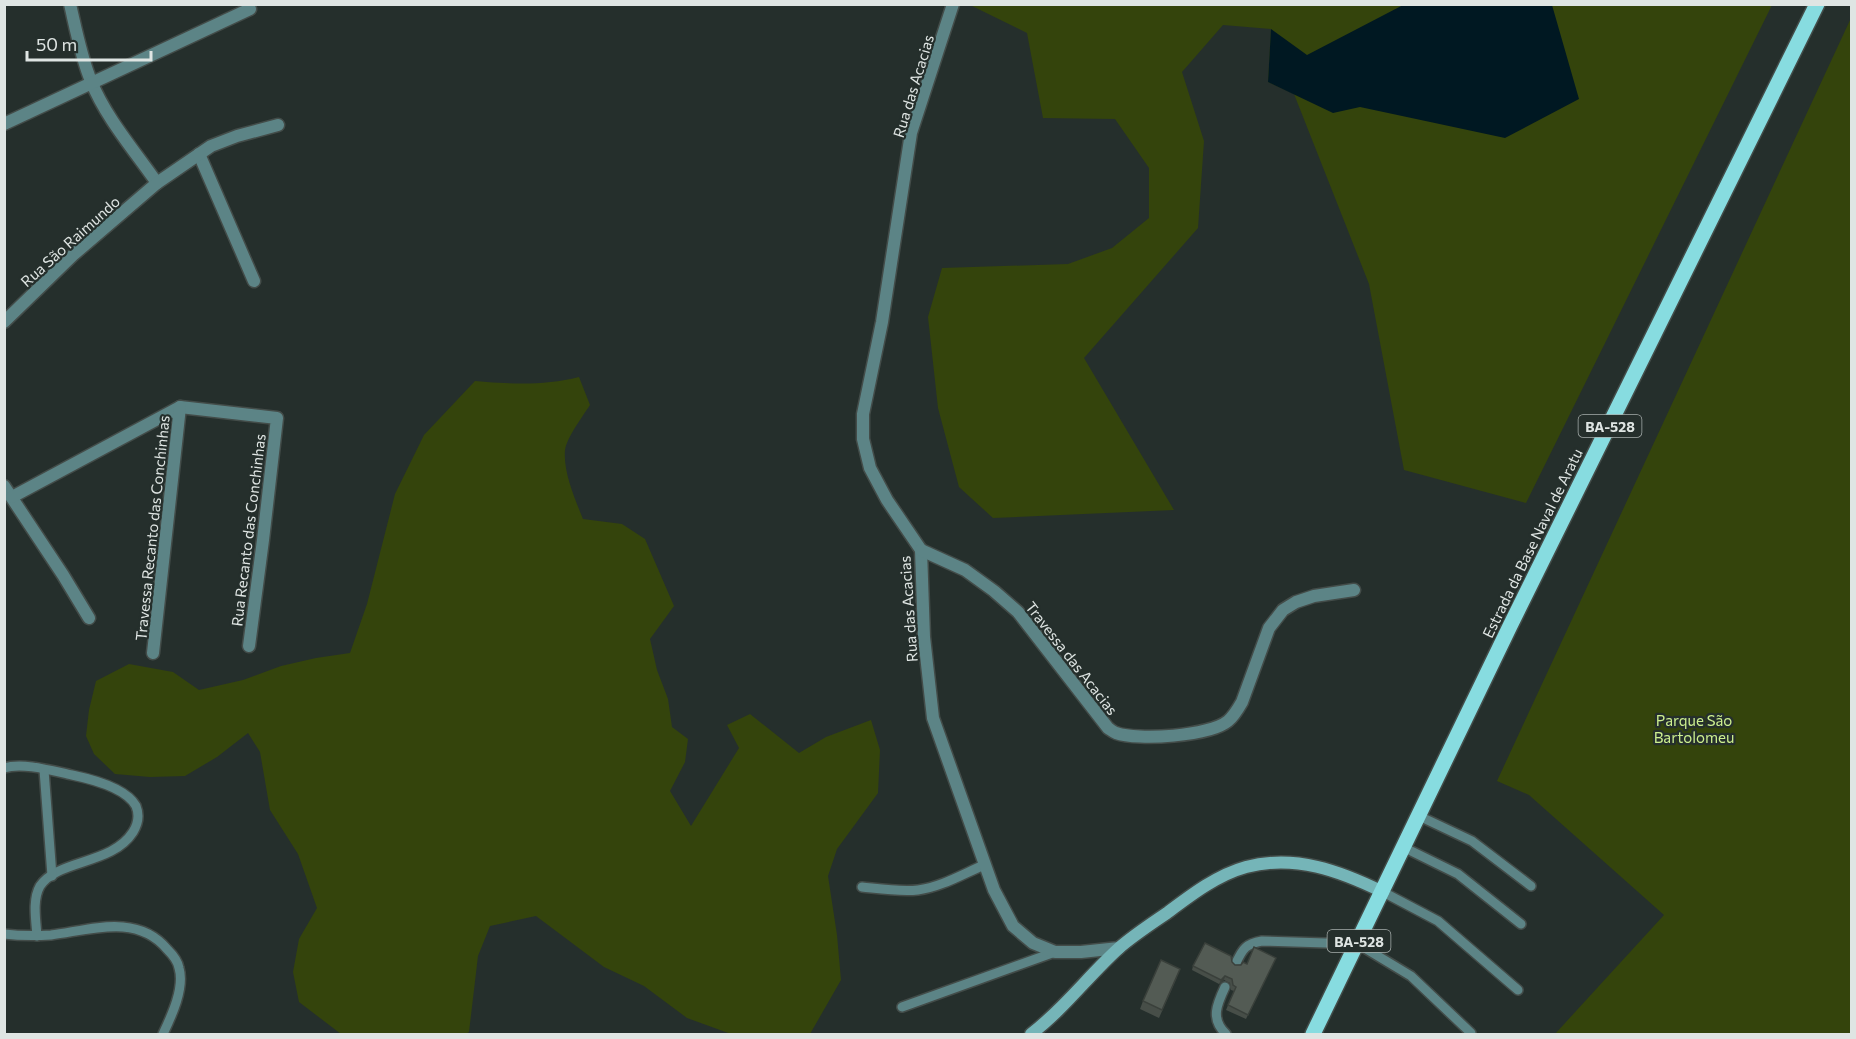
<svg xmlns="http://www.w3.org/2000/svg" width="1856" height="1039" font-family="Commissioner,sans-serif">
  <rect width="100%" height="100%" fill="#252f2c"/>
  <g fill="#34440c">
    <path d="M970 5H1772L1526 503 1404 470 1369 284 1294 94 1268 82 1271 29 1223 25 1182 72 1204 141 1198 228 1084 358 1174 510 993 518 959 487 938 408 928 317 942 268 1068 264 1112 248 1149 218V168L1115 119 1043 118 1027 33Z"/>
    <path d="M1851 18V1034H1555L1664 915 1529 795 1497 781Z"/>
    <path d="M579 377 590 405C583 416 567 437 565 450 563 472 575 499 583 519L622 524 645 539 674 606 650 639 657 670 668 699 672 727 688 739 685 762 670 791 691 826 739 748 727 725 750 714 799 753 826 737 871 720 880 750 878 793 837 849 828 876 837 935 841 980 810 1034H731L687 1018 644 986 604 967 536 916 490 926 478 956 469 1032 466 1034H341L299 1002 293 972 299 939 317 908 298 854 270 810 260 752 248 733 217 757 185 776 150 777 115 774 94 754 86 736 89 710 96 681 129 664 173 672 199 690 243 680 281 666 316 658 350 653 367 604 395 494 424 435 475 381C510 384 544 386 579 377Z"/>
  </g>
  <path fill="#001822" d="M1405 4 1552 5 1579 99 1505 138 1360 107 1333 113 1268 82 1271 29 1307 55Z"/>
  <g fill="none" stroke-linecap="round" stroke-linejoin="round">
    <defs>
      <g id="lane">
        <path d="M4 768C23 762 53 771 72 775 91 779 126 788 136 806 140 816 138 824 133 832 112 865 58 859 40 886 32 900 36 921 37 936"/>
        <path d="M44 770 52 876"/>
        <path d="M1419 816 1472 841 1531 886"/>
        <path d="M1403 847 1458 874 1521 924"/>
        <path d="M862 887C881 889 900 892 918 890 941 887 963 874 984 865"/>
        <path d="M1383 892 1438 921 1518 990"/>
        <path d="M4 934C20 936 35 936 51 935 90 930 137 913 167 949 172 954 178 961 179 968 185 988 171 1017 163 1034"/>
        <path d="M1236 963C1243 948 1246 944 1262 941L1358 944 1411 976 1471 1033"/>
        <path d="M1225 987C1217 1004 1210 1019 1226 1034"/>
        <path d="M902 1007 1055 952"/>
      </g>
      <g id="street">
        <path d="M70 4C76 30 81 57 91 81 106 118 134 150 157 183"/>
        <path d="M953 4 911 133 882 322 863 414V439L870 468 887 500 921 550 924 637 933 718 994 890 1013 926 1033 943 1055 952H1081L1119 948"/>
        <path d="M4 124 250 9"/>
        <path d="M199 154 254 281"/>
        <path d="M4 322 73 255 157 183 211 146 237 136 278 125"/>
        <path d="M4 486 63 575 89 618"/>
        <path d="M12 497 180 407 277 418 263 540 249 646"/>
        <path d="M921 550 965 570 994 591 1018 612 1108 728C1111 730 1113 732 1116 733 1138 741 1210 736 1228 721 1234 716 1238 709 1242 702L1269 628 1283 610 1296 602 1314 596 1354 590"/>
        <path d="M153 653 180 407"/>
      </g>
      <path id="secondary" d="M1031 1034C1064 1009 1088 976 1119 948 1134 935 1151 924 1167 913 1191 895 1217 875 1246 867 1295 854 1340 871 1383 892"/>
      <path id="primary" d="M1313 1034 1510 626 1817 4"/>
    </defs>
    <use href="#lane" stroke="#434c49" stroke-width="12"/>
    <use href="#street" stroke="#434c49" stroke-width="15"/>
    <use href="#secondary" stroke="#434c49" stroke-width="15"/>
    <use href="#primary" stroke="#434c49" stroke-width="18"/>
    <use href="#lane" stroke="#5c8486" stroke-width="9"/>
    <use href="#street" stroke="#5c8486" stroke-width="12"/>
    <use href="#secondary" stroke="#75b5b8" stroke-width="12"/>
    <use href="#primary" stroke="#87dce0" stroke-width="15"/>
  </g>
  <g fill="#474e48">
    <path d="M1276 958 1246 1019 1226 1010 1234 991 1231 990 1230 983 1224 980 1219 984 1192 970 1193 966 1232 962 1235 965 1247 964Z"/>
    <path d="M1177 977 1159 1018 1140 1009 1143 1001Z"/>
  </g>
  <path fill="#3a403b" d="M1225 976 1224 980 1219 984 1221 980Z"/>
  <g fill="#535b54" stroke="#3a403b" stroke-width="1.5">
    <path d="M1205 943 1231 956 1232 962 1235 965H1241L1243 962 1247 964 1254 947 1276 958 1248 1015 1228 1005 1236 987 1233 985 1232 979 1225 976 1221 980 1193 966Z"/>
    <path d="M1161 960 1180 969 1162 1010 1143 1001Z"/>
  </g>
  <g text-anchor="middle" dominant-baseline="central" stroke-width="4.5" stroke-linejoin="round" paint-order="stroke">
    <g fill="#252f2c" stroke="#a7aeac" stroke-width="1.5">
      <rect x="1578.5" y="415" width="63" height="22" rx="4.5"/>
      <rect x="1327.5" y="930" width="63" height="22" rx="4.5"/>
    </g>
    <g font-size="14" font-weight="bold" fill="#dfe5e3">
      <text x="1610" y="426">BA-528</text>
      <text x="1359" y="941">BA-528</text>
    </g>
    <g font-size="15" fill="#dfe5e3" stroke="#252f2c">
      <text transform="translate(913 86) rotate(-73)">Rua das Acacias</text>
      <text transform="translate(70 241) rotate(-42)">Rua São Raimundo</text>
      <text transform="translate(152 528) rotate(-84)">Travessa Recanto das Conchinhas</text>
      <text transform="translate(248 530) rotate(-83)">Rua Recanto das Conchinhas</text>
      <text transform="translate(1532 543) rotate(-64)">Estrada da Base Naval de Aratu</text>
      <text transform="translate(908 609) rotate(-94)">Rua das Acacias</text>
      <text transform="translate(1072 658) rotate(52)">Travessa das Acacias</text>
    </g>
    <g font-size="15" fill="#cdef8f" stroke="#252f2c">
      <text x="1694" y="720">Parque São<tspan x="1694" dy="17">Bartolomeu</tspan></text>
    </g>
  </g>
  <rect width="1856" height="1039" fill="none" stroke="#dfe5e3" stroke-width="12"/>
  <path d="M27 51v9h124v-9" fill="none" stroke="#dfe5e3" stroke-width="3"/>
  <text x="36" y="51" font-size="18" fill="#dfe5e3" stroke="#252f2c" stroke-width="4.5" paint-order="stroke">50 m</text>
</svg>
